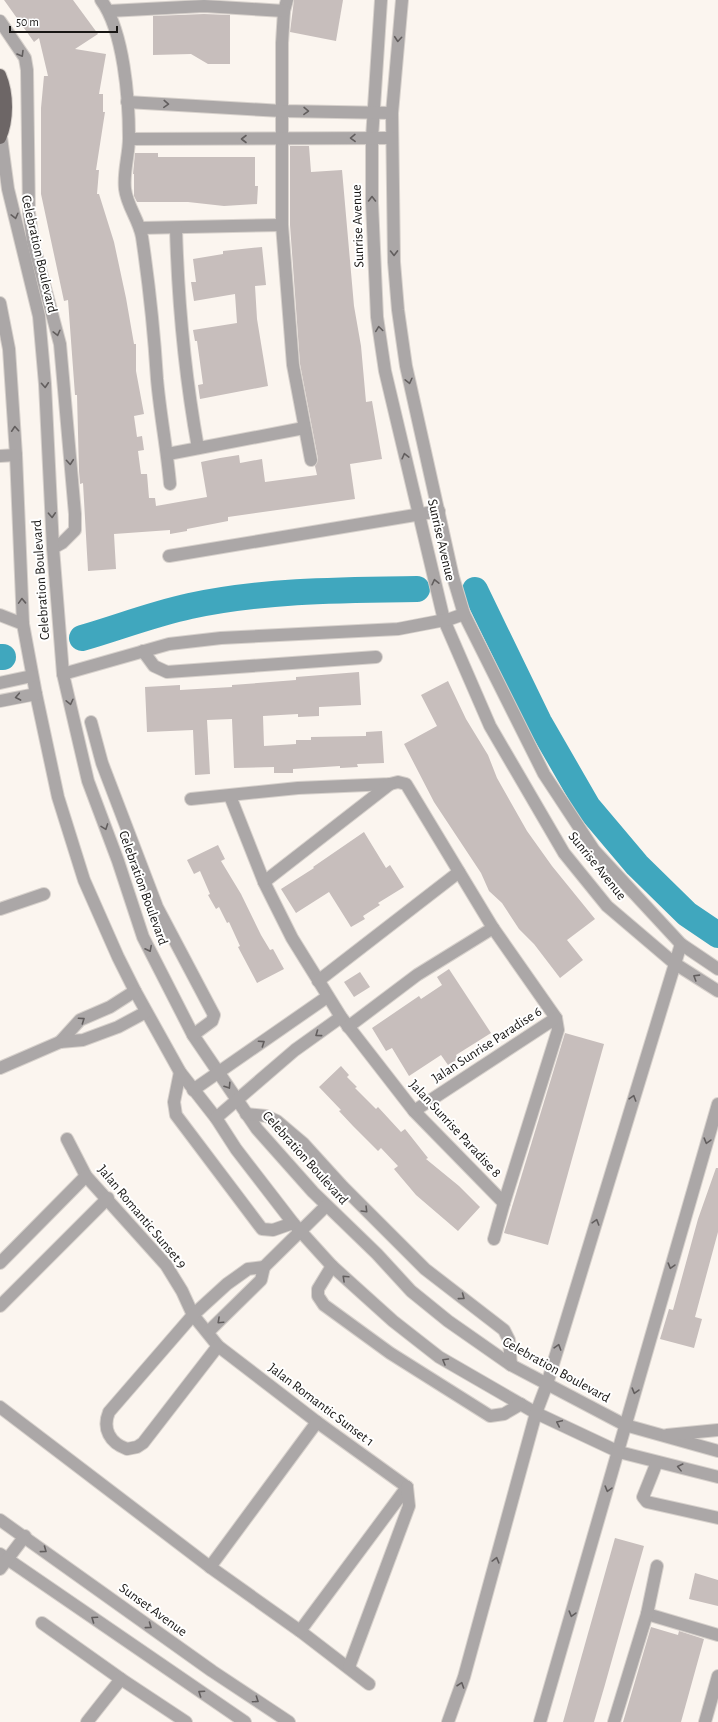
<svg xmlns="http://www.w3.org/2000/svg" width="718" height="1722" font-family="'Alegreya Sans',sans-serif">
  <rect width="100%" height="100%" fill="#fbf5ef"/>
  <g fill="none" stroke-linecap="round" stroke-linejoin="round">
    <g stroke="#40a7be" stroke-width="26">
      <path d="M475 590 539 722 588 807 637 865 687 914 718 935"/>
      <path d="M82 638C117 628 153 614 190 606 265 590 341 590 417 589"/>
      <path d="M0 657H3"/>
    </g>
  </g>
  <g fill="#c7bebc">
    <path d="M4 0H73L98 34 75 49 106 54 99 94H103V112H105L96 170H99L97 194H99L114 242 126 298 134 344H136V371L144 414 134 416 137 437 142 436 144 450 138 451 141 474H147L149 498H155L156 506 207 497 201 462 220 458 239 455 240 463 262 459 265 482 317 475 315 466 318 459 300 364 290 225V146H309L311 172 342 170 354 306 361 346 366 402 372 401 382 459 350 464 355 499 228 517V521L187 529V531L170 534V530L114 534 116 569 88 571 83 483 80 484 79 471 77 395H75L68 300 64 301 41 194V108L44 76H48L39 38 34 42Z"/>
    <path d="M294 0H343L336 41 290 32Z"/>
    <path d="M204 14 230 15V64H208L191 54 153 55V16Z"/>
    <path d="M135 153H158V157H255V186H258L257 204 224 206 188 202H137L134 196V174H133Z"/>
    <path d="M262 247 266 285 255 286 257 319 268 386 200 399 198 385 203 384 197 341H195L193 330 237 323 235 294 194 301 191 282H196L193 259 223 254V251Z"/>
    <path d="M359 672 361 705 319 707V716L298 717V714L263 716 264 746 296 744V740H311V737L366 736V732L382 731 384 763 357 764 358 767 340 768V766L293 769V773H274V767L234 768 232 719 207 720 210 774 195 775 193 730 147 732 145 687 180 685V690L232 687V685L296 680V677Z"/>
    <path d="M448 681 466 719 488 755 497 778 527 831 552 866 595 919 567 940 583 960 560 978 534 944 519 929 502 903 489 891 481 873 434 802 404 744 437 726 421 695Z"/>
    <path d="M364 832 386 868 390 865 404 887 378 903 380 905 363 916 365 919 351 927 329 892 296 913 281 889 314 868 313 867Z"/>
    <path d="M218 845 225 859 221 861 241 894 261 935 270 950 273 949 284 969 257 983 238 947 240 946 229 922 227 923 219 907 216 909 208 895 210 894 200 871 194 874 187 860Z"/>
    <path d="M449 969 491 1033 456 1055 458 1059 448 1065 441 1055 409 1076 392 1048 386 1051 372 1028 419 996 421 999 442 985 437 977Z"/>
    <path d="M360 972 370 987 354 997 344 982Z"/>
    <path d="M565 1033 604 1044 548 1245 504 1233Z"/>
    <path d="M341 1066 349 1075 347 1077 357 1087 355 1088 376 1109 378 1107 401 1132 405 1129 428 1158 426 1159 459 1186 480 1207 458 1231 416 1195 394 1169 398 1166 381 1148 378 1151 353 1126 339 1111 341 1110 319 1087Z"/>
    <path d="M716 1168H718V1232L695 1317 702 1319 694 1348 660 1339 669 1309 673 1310 698 1219Z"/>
    <path d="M615 1538 644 1546 604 1688 594 1722H563Z"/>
    <path d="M695 1573 718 1580V1606L689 1599Z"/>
    <path d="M651 1627 678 1635 679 1631 704 1639 681 1722H623Z"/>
  </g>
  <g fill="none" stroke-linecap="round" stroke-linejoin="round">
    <defs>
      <g id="minor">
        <path d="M101 0C124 31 129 99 129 138 129 155 123 172 125 189 127 206 139 220 142 237 149 284 154 331 157 379 160 414 167 449 170 484"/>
        <path d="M287 0 284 11 282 43V225L293 365 311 460"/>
        <path d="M381 0 372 138V203L377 317 385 371 444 620 490 726 564 853 607 906 674 963 718 991"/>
        <path d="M402 0 392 113 394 262 398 310 406 366 453 577 464 614 544 774 594 850 681 944 718 969"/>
        <path d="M109 11 204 6 284 11"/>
        <path d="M0 21 25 58 27 70 29 213 33 242 60 344 75 514V530L62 543 53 548"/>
        <path d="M127 102 282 111 392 113"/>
        <path d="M1 137 8 189 39 316 45 384 53 548 63 674 88 781 118 861 143 937 193 1035 257 1129 313 1192 377 1254 411 1291 448 1321 511 1365 625 1425 718 1451"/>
        <path d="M129 139 392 138"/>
        <path d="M140 228 282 225"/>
        <path d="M176 228C178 302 185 376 198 448"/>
        <path d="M0 303 9 349 16 455 23 624 36 694 58 797 84 880 118 957 135 991 180 1072 216 1118 236 1149 293 1223 332 1266 393 1321 439 1357 536 1413 619 1452 718 1477"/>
        <path d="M168 454 304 428"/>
        <path d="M0 456 16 455"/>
        <path d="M169 556 439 511"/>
        <path d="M0 615 23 624"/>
        <path d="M143 651 154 666 167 672 376 657"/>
        <path d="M63 674 169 644 221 638 398 629 450 619 464 614"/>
        <path d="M0 683 32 676"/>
        <path d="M0 701 36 694"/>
        <path d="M91 722 102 763 157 907 214 1015 212 1021 193 1035"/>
        <path d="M230 796 264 882 292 938 341 1017 414 1111 504 1203"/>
        <path d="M191 799 298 788 390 784 398 782 406 784 493 928 556 1018 558 1030 504 1203 494 1239"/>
        <path d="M264 882 390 784"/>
        <path d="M0 909 44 894"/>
        <path d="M318 981 459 872"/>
        <path d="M348 1027 417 975 493 928"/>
        <path d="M60 1042 80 1020 110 1007 135 991"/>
        <path d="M0 1068 60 1042 83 1040 118 1027 146 1012"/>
        <path d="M180 1072 174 1102 176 1115 262 1229 273 1230 293 1223"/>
        <path d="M193 1090 327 997"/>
        <path d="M414 1111 556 1018"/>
        <path d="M246 1114 266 1116 277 1121 303 1143 343 1187 425 1269 504 1330 509 1340 511 1365"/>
        <path d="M216 1118 295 1050 341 1017"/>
        <path d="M67 1139 86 1176 166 1265 182 1291 193 1315 218 1346 317 1422 407 1487"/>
        <path d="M0 1263 86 1176"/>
        <path d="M332 1266 318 1289V1296L324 1305 390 1353 490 1416 504 1414 521 1404"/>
        <path d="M264 1267 326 1206"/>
        <path d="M0 1306 108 1198"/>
        <path d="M208 1332 261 1280 264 1267 248 1269 227 1284 193 1315 109 1412C102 1429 110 1443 127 1449L137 1447 143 1443 218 1346"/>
        <path d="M0 1407 210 1567 300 1631 369 1684"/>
        <path d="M667 1435 718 1430"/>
        <path d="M657 1462 643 1497 647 1502 718 1518"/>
        <path d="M0 1520 212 1671 289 1722"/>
        <path d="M0 1554 245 1722"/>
        <path d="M210 1567 317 1422"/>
        <path d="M0 1569 25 1536"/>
        <path d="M647 1614 718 1635"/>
        <path d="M42 1623 121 1679 186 1722"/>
        <path d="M300 1631 407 1487"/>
        <path d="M349 1667 409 1506 407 1487"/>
        <path d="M87 1722 121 1679"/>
        <path d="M448 1722 464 1677 536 1413 547 1384 681 944"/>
        <path d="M540 1722 718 1104"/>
        <path d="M614 1722 647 1614 657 1566"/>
        <path d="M705 1722 718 1676"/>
      </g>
      <path id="major" d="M0 75C8 94 8 120 0 138"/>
    </defs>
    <use href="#minor" stroke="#d7d1cc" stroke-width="14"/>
    <use href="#major" stroke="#d7d1cc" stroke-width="14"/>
    <use href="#minor" stroke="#aba7a7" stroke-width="12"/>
    <use href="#major" stroke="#6d6666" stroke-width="12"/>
  </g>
  <defs><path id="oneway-chevron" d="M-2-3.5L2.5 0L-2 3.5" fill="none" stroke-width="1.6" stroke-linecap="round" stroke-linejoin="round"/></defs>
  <g stroke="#625e5e">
    <use href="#oneway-chevron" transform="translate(398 39) rotate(95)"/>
    <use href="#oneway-chevron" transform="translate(21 54) rotate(59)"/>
    <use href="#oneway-chevron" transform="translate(166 104) rotate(3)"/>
    <use href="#oneway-chevron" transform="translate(306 111) rotate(1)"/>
    <use href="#oneway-chevron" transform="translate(353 138) rotate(179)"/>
    <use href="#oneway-chevron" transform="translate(244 139) rotate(-180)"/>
    <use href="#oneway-chevron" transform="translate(372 199) rotate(-90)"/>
    <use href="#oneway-chevron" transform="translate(15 216) rotate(76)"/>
    <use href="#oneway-chevron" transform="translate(394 253) rotate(89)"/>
    <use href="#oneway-chevron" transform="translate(379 329) rotate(-98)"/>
    <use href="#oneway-chevron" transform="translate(57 333) rotate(76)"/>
    <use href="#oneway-chevron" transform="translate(409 381) rotate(77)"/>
    <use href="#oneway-chevron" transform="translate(45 385) rotate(86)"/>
    <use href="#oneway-chevron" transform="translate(15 429) rotate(-94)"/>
    <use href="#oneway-chevron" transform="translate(405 456) rotate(-104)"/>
    <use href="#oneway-chevron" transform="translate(70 462) rotate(85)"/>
    <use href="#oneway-chevron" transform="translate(52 515) rotate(87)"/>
    <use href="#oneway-chevron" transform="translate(435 582) rotate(-103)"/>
    <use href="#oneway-chevron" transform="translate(22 601) rotate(-92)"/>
    <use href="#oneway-chevron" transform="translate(18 697) rotate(169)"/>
    <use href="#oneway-chevron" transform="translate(70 702) rotate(77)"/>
    <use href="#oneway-chevron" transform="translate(105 827) rotate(70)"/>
    <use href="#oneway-chevron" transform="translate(149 949) rotate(63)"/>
    <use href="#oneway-chevron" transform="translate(696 977) rotate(-148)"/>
    <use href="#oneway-chevron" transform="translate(82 1020) rotate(-34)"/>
    <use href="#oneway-chevron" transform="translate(318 1034) rotate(144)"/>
    <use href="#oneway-chevron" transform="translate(262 1043) rotate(-34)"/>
    <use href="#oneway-chevron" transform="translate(228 1086) rotate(57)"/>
    <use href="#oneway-chevron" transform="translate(633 1098) rotate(-73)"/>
    <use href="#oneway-chevron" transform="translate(707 1141) rotate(106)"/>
    <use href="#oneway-chevron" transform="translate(365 1210) rotate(45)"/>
    <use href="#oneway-chevron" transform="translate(596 1222) rotate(-73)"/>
    <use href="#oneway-chevron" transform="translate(671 1266) rotate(106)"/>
    <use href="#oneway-chevron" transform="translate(345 1278) rotate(-137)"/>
    <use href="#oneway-chevron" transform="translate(462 1297) rotate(37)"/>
    <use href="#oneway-chevron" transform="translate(220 1321) rotate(137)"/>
    <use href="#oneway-chevron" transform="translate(558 1347) rotate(-73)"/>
    <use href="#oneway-chevron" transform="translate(445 1361) rotate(-150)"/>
    <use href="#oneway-chevron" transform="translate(635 1391) rotate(106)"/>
    <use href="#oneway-chevron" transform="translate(559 1423) rotate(-155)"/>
    <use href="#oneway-chevron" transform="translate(680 1467) rotate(-166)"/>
    <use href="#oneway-chevron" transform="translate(608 1489) rotate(106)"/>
    <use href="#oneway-chevron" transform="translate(44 1550) rotate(36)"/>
    <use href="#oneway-chevron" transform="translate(496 1560) rotate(-75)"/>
    <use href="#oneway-chevron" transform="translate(572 1614) rotate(106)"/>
    <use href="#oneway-chevron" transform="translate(94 1619) rotate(-145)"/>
    <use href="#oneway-chevron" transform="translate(149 1626) rotate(36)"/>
    <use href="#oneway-chevron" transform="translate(461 1685) rotate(-71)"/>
    <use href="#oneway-chevron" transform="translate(201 1693) rotate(-146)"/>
    <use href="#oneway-chevron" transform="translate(256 1700) rotate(34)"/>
  </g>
  <g text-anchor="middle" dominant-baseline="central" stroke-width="4" stroke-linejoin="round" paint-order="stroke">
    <g font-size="14" fill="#181614" stroke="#fff">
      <text transform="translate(358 226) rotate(-92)">Sunrise Avenue</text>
      <text transform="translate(39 254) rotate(77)">Celebration Boulevard</text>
      <text transform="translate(441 540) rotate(77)">Sunrise Avenue</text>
      <text transform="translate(41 580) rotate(-94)">Celebration Boulevard</text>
      <text transform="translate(597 866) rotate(51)">Sunrise Avenue</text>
      <text transform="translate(143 888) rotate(70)">Celebration Boulevard</text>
      <text transform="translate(487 1045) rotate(-33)">Jalan Sunrise Paradise 6</text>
      <text transform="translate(455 1129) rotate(47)">Jalan Sunrise Paradise 8</text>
      <text transform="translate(305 1158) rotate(48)">Celebration Boulevard</text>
      <text transform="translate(142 1217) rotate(50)">Jalan Romantic Sunset 9</text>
      <text transform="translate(556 1370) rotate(29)">Celebration Boulevard</text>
      <text transform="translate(321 1405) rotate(37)">Jalan Romantic Sunset 1</text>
      <text transform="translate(153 1610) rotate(36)">Sunset Avenue</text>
    </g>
  </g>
  <path d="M10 26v6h107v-6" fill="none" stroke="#181614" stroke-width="2"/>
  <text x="16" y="26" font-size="12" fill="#181614" stroke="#ffffff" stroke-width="3" paint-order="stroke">50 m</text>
</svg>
